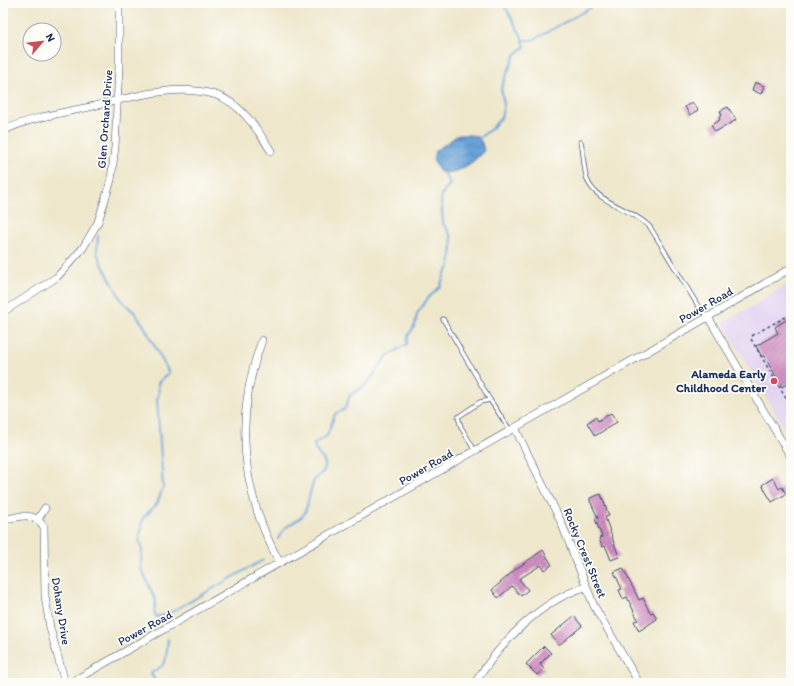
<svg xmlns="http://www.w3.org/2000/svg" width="794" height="686" font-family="Itim,sans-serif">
  <defs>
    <pattern id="water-waves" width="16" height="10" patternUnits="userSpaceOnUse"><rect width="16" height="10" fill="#67a2d7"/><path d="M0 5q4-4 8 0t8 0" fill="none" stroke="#5484b2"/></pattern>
    <pattern id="building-hatch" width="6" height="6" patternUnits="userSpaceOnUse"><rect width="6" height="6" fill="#d08ec2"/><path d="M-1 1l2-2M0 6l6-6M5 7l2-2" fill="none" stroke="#a874a1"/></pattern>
  </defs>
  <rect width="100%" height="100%" fill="#fdfcf7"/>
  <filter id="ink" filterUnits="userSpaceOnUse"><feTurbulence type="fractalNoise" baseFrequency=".025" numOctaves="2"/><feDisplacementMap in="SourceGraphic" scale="8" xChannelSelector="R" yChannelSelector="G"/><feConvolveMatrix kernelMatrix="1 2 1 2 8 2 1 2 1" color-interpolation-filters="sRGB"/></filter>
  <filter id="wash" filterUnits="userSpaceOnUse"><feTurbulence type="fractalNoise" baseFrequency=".012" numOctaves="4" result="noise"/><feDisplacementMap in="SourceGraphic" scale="16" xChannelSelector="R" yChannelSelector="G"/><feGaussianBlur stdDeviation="0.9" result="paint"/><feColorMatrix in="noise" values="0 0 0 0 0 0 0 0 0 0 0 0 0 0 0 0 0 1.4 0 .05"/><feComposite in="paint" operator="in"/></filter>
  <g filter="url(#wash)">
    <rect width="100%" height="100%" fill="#eee7cc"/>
    <path fill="#e3d3f2" d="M791 283V440L723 323Z"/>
    <path fill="url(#water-waves)" stroke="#41689a" d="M458 135C474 135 481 133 484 151 471 164 459 175 440 172L433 159 435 151Z"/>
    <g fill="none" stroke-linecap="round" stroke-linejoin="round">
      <g stroke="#67a2d7" stroke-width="2">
        <path d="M524 40H533L599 3"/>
        <path d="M478 139 491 129 501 118 504 104 501 88 515 55 525 46 521 35 503 3"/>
        <path d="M98 236 97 253 102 264 122 301 134 312 144 326 169 373 158 383 159 394 157 399 163 487 157 504 143 518 139 541 142 549 141 568 156 601 154 613 157 617 168 614 263 560"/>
        <path d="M278 539C285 522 297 524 304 514 308 507 309 491 314 481 316 476 324 474 325 467 327 458 312 453 315 443L327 436 335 414 345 409 350 395 366 385 386 357 407 344 408 336 415 325 417 314 428 298 440 287 445 273 450 266 452 245 451 236 443 223 441 200V195L450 184 444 172 445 171"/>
        <path d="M156 683 151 673 162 666 166 659 168 639"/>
      </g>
    </g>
    <g id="blocks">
      <g fill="url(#building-hatch)">
        <path d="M755 82 764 86 761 94 752 90Z"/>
        <path d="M692 102 698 110 690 115 685 107Z"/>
        <path d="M728 107 736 120 715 132 711 125 720 120 719 117 722 115 720 111Z"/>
        <path d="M791 317V326L789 327 791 331V382L782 387 764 356 762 357 756 346 778 333 775 327Z"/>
        <path d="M611 413 617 422 595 436 587 423 596 417 598 421Z"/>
        <path d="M773 478 779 489 782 487 786 494 772 502 762 485Z"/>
        <path d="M601 494 609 516 605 517 619 557 611 560 607 550 605 546 602 547 599 538 602 537 595 519 598 518 590 501V498Z"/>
        <path d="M543 550 552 565 544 570 541 565 519 579 528 590 521 596 512 586 498 598 492 590 517 568Z"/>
        <path d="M623 568 639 600 643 598 650 613 653 612 657 619 639 631 634 621 638 620 627 597 623 599 619 590 622 589 614 572Z"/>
        <path d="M574 616 582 626 559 645 551 635Z"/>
        <path d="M544 646 551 653 540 664 544 669 537 675 526 664Z"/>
      </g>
    </g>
  </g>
  <g filter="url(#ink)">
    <use href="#blocks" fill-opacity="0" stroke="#3b4b6e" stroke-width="1"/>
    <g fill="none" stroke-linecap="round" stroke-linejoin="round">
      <defs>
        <g id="lane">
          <path d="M581 142C584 154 583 167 587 179 595 203 632 208 650 227L700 309 708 317"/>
          <path d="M443 319 490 400"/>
          <path d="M475 451 461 427 458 417 480 402 490 400 510 430"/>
        </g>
        <g id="street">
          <path d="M3 131C29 118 57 114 85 108 126 99 175 82 216 95 241 103 258 130 271 151"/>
          <path d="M3 312 57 277 83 248 98 222 111 180 115 147 119 66V3"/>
          <path d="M708 317 791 457"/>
          <path d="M262 340C234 417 240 491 280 563"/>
          <path d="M515 428 561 522 594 606 639 683"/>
          <path d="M38 519 45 508"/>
          <path d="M3 520C19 516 34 511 44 527L45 596 50 628 65 683"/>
          <path d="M70 683 708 317 791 268"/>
          <path d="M475 683C500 643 540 601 585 587"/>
        </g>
      </defs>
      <use href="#lane" stroke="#3b4b6e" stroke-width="5"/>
      <use href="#street" stroke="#3b4b6e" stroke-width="8"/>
      <path stroke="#3b4b6e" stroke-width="1.5" stroke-dasharray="3 3" stroke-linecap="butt" d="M791 314 753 335 751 339 791 407"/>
      <use href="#lane" stroke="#fff" stroke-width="3.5"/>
      <use href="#street" stroke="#fff" stroke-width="7"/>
    </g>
  </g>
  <circle fill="#d1495b" stroke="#fdfcf7" stroke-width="1.5" cx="774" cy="381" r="4"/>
  <g text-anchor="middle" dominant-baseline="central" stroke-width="3.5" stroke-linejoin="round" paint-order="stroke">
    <g font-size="12" fill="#1b2f5e" stroke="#fdfcf7">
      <text transform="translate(105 119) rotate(-86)">Glen Orchard Drive</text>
      <text transform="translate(706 305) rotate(-30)">Power Road</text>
      <text transform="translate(426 467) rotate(-30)">Power Road</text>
      <text transform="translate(585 553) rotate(68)">Rocky Crest Street</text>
      <text transform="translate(61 611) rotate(81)">Dohany Drive</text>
      <text transform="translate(145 628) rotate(-29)">Power Road</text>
    </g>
    <g font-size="12" font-weight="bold" fill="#1b2f5e" stroke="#fdfcf7" text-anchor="end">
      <text x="766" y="374">Alameda Early<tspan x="766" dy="14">Childhood Center</tspan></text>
    </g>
  </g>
  <rect width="794" height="686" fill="none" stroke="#fdfcf7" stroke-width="16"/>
  <g transform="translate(42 42) rotate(62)"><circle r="19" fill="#fdfcf7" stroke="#a3aaba"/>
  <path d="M0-3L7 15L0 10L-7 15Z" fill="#d1495b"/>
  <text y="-6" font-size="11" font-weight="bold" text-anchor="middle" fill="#1b2f5e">N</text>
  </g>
</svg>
